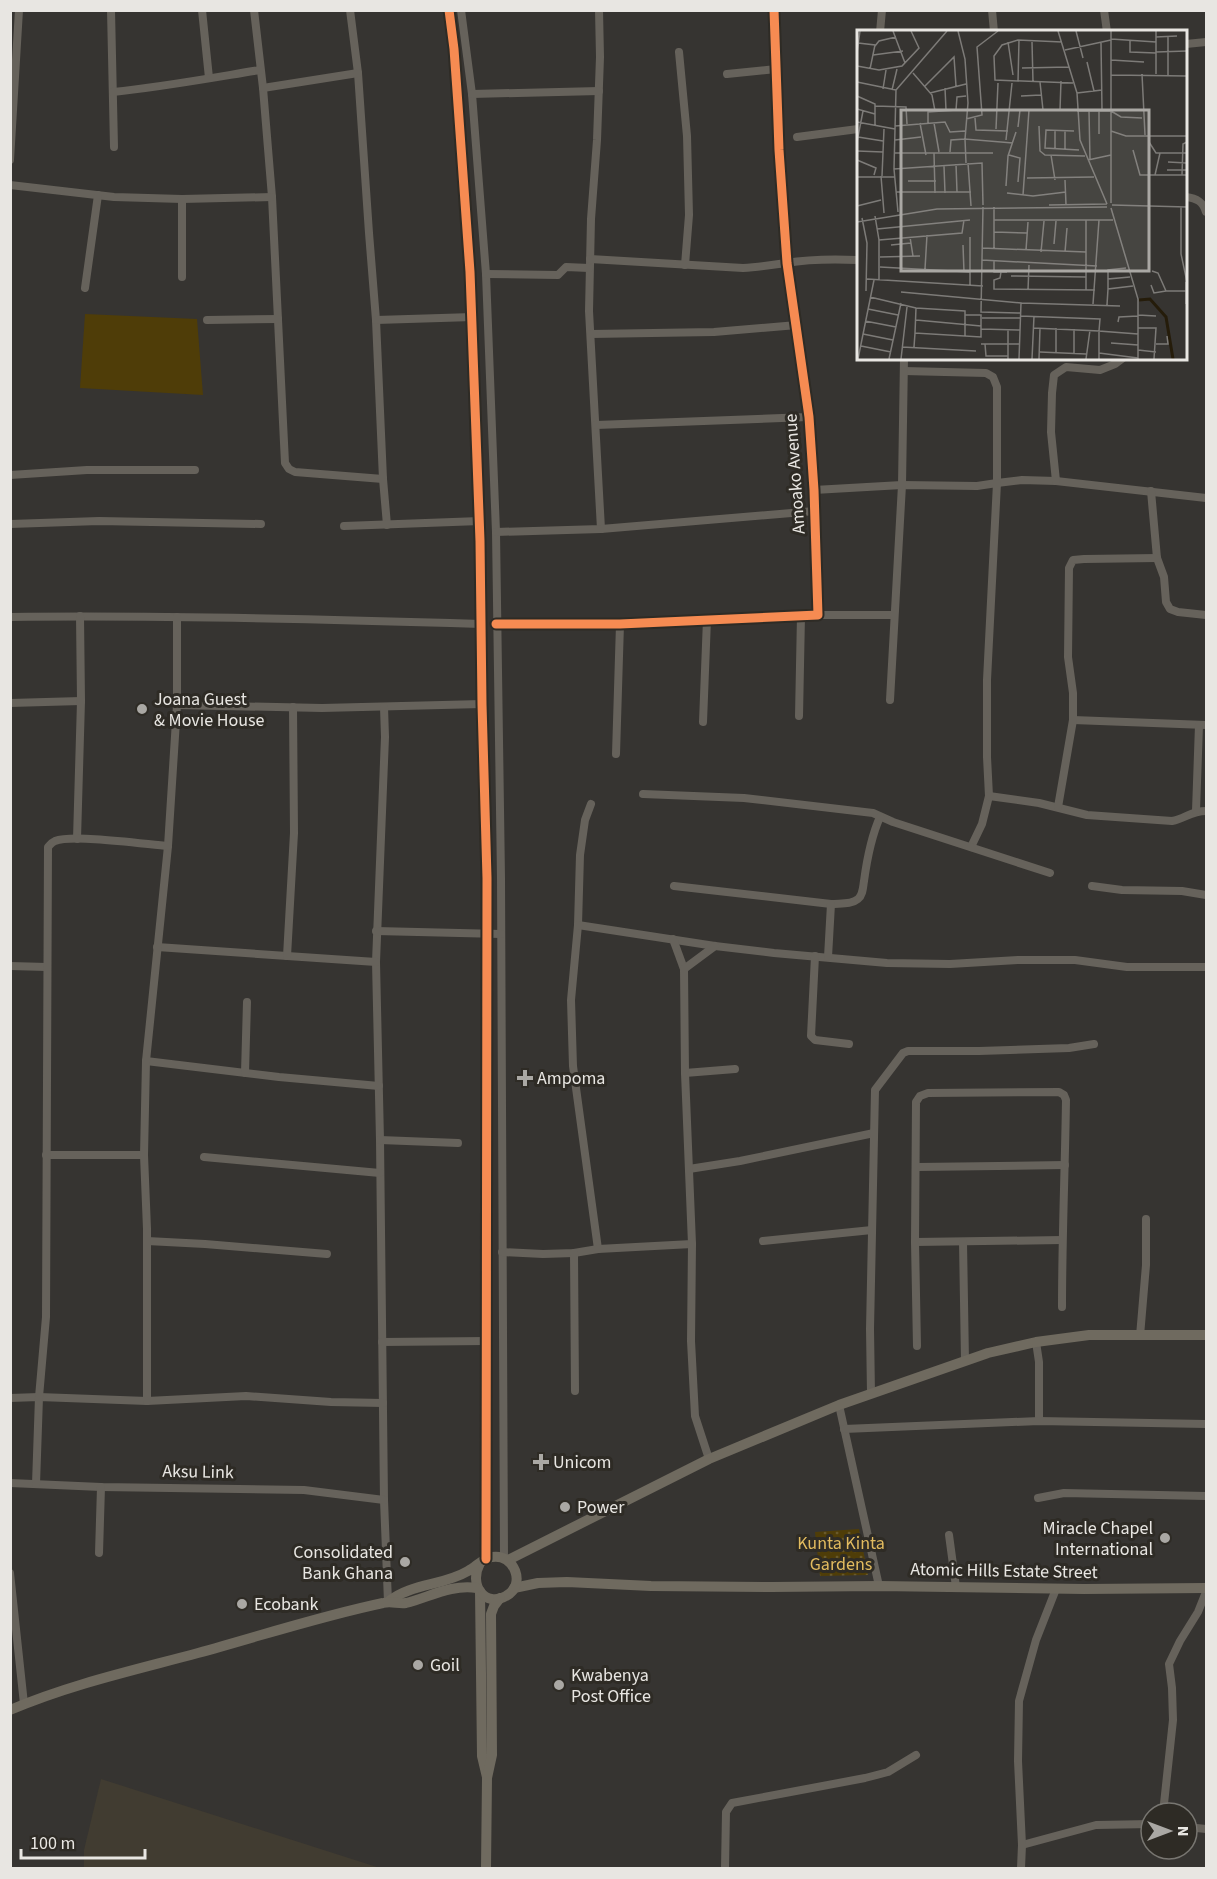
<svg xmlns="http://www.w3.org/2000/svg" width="1217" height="1879" font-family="'Source Sans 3',sans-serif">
  <defs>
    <pattern id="park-dots" width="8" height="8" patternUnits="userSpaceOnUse" patternTransform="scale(1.5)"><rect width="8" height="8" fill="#4f3d08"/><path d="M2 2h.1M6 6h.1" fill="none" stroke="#68592c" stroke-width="1.8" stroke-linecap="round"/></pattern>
  </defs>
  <rect width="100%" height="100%" fill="#363431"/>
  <path fill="#413c31" d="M101 1779 380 1868H84V1850Z"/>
  <path fill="#4f3d08" d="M85 314 197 319 203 395 80 388Z"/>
  <path fill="url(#park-dots)" d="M859 1529 868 1575 820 1576 815 1532Z"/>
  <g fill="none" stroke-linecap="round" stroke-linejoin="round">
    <g stroke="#66625b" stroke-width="8">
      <path d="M111 10 114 147"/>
      <path d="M202 10 209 78"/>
      <path d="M254 10 263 88 272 197 285 463 289 469 295 472 383 479"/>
      <path d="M350 10 358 73 369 233 376 320 383 479 387 525"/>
      <path d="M449 10 454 49 470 272 480 541 482 704 487 878 486 1559"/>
      <path d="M461 10 472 94 486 274 496 532 501 878 504 1558"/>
      <path d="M599 10 600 57 597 140 591 219 589 311 601 529"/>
      <path d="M992 10 994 32"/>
      <path d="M1104 10 1107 32"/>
      <path d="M880 32 882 10"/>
      <path d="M1186 44 1206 42"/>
      <path d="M679 52 687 136 689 215 685 265"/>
      <path d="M727 74 776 69"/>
      <path d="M263 88 358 73"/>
      <path d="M113 92C162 87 211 78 260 70"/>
      <path d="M472 94 599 91"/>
      <path d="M797 137 858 129"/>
      <path d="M10 160 19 10"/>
      <path d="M10 185 114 197 182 199 272 197"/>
      <path d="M1186 197C1197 198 1203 202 1206 212"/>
      <path d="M590 259 743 268C758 267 772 265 786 263 810 259 835 259 858 260"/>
      <path d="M486 274 558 275 566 267 589 268"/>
      <path d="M182 277V199"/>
      <path d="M85 288 98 195"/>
      <path d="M207 320 278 319"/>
      <path d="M376 320 473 317"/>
      <path d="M591 334 714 332 797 325"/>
      <path d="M904 371 986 373 993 377 997 387V483L1022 480 1056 481 1206 498"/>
      <path d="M596 425 809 417"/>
      <path d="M10 475 87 470H195"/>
      <path d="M1056 481 1051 432 1052 393 1054 375 1066 367 1100 370 1115 364 1123 358"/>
      <path d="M814 490 902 485 977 486 997 483 987 680V757L989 796 982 824 971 847"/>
      <path d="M1151 491 1157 558 1164 577 1166 602 1170 609 1178 612 1206 615"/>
      <path d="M10 524 99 521 261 524"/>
      <path d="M344 526 480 521"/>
      <path d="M496 532 601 529 815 511"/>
      <path d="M818 615H894"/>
      <path d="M10 617C167 615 324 619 481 624"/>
      <path d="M496 624H620L818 615 814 490 809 417 787 263 779 150 774 10"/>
      <path d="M890 700 902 485 904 358"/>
      <path d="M10 703 81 701"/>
      <path d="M177 705 322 708 482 704"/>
      <path d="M384 707 385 737 376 962 380 1140 384 1500 388 1602"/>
      <path d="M799 716 801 615"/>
      <path d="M1073 720 1206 725"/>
      <path d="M703 722 707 619"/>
      <path d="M616 754 620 624"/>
      <path d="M643 794 744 798 873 813 893 822 1050 873"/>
      <path d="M989 796 1039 803 1087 815 1172 821C1186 818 1191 811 1206 811"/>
      <path d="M591 804 585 820 580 855 578 925 571 1000 573 1066 598 1249"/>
      <path d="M1058 807 1073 720V693L1068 657 1069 568 1073 560 1084 559 1157 558"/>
      <path d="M1196 811 1199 725"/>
      <path d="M77 839 81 701 80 616"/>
      <path d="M674 886 831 904C840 903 851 905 858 899 863 895 863 887 864 881 867 859 871 837 880 817"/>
      <path d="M1092 886 1122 890 1182 891 1206 895"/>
      <path d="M578 925 715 946 774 953 887 963 950 964 1018 960H1075L1127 967H1206"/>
      <path d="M376 931 501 934"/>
      <path d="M673 939 684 969"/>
      <path d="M157 947 376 962"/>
      <path d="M287 956 294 833 293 707"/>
      <path d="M815 956 811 1036 815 1040 849 1044"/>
      <path d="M828 957 831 904"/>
      <path d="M10 966 47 967"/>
      <path d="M146 1061 279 1077 379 1086"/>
      <path d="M245 1073 247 1002"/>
      <path d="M685 1073 735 1069"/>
      <path d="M380 1140 458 1143"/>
      <path d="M46 1155H144"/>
      <path d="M204 1157 380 1173"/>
      <path d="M917 1167 1065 1165"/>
      <path d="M689 1169 740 1161 874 1133"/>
      <path d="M147 1241 205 1244 327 1254"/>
      <path d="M763 1241 872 1230"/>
      <path d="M915 1242 1062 1240"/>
      <path d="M963 1242 965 1361"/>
      <path d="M502 1252 543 1254 574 1253 598 1249 692 1244"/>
      <path d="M574 1253 575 1391"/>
      <path d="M1140 1336 1146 1265V1219"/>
      <path d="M382 1342 486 1341"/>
      <path d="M1036 1342 1039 1362V1421"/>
      <path d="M917 1346 915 1242 916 1102 920 1096 928 1093 1059 1092 1064 1095 1066 1100C1065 1169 1062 1238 1062 1307"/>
      <path d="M871 1394 870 1329 875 1090 903 1053 908 1051H979L1069 1048 1094 1044"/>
      <path d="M10 1398 39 1397 147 1401 246 1396 331 1402 383 1403"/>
      <path d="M147 1401V1229L144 1155 146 1061 168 846 177 705V617"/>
      <path d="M839 1405 879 1586"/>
      <path d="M844 1429 1039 1421 1206 1424"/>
      <path d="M709 1459 695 1416 691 1341 692 1244 685 1073 684 969 715 946"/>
      <path d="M10 1483 101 1487 304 1490 384 1500"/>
      <path d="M36 1484 39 1397 46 1317 48 847C51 844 51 843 55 841 73 834 144 844 168 846"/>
      <path d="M1038 1498 1064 1493 1206 1496"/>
      <path d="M949 1535 956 1587"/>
      <path d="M99 1553 101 1487"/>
      <path d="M10 1573 24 1704"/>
      <path d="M1163 1813 1173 1720 1172 1688 1169 1664 1180 1641 1198 1612 1206 1592"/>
      <path d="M1187 1827 1206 1829"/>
      <path d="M1022 1845 1096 1825 1151 1824"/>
      <path d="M725 1868 726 1812 732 1803 865 1778 888 1772 916 1755"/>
      <path d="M1021 1868 1022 1845 1018 1761 1019 1701 1036 1640 1056 1589"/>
    </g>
    <g stroke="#6f6a5f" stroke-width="10">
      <path d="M508 1560 709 1459 839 1405 988 1353 1036 1342 1089 1335H1206"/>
      <path d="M514 1588 538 1583 567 1582 651 1586 771 1587 879 1586 1084 1589 1206 1588"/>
      <path d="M480 1591 482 1756 487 1777"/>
      <path d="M388 1602C411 1583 443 1586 468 1571 476 1567 483 1558 492 1557 514 1553 527 1585 506 1596 485 1608 468 1585 480 1563"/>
      <path d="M10 1710C71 1684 135 1670 198 1653 260 1636 321 1616 383 1603 391 1601 398 1604 406 1603 430 1597 451 1584 477 1588"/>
      <path d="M486 1868 487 1778 492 1755 491 1614 494 1606 500 1598"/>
    </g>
    <defs>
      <g id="cycleway">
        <path d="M449 10 454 49 470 272 480 541 482 704 487 878 486 1559"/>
        <path d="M496 624H620L818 615 814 490 809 417 787 263 779 150 774 10"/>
      </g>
    </defs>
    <use href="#cycleway" stroke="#2e2b25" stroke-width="13"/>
    <use href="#cycleway" stroke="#f68b52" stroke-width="9"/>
  </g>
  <g fill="#aaa8a4" stroke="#2e2b25" stroke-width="2">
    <circle cx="142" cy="709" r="6"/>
    <path d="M522 1069h6v6h6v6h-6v6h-6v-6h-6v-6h6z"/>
    <path d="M538 1453h6v6h6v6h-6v6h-6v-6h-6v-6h6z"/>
    <circle cx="565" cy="1507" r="6"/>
    <circle cx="1165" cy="1538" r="6"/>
    <circle cx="405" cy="1562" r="6"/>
    <circle cx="242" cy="1604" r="6"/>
    <circle cx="418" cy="1665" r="6"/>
    <circle cx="559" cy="1685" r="6"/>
  </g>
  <g text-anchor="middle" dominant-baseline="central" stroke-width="6" stroke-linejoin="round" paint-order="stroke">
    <g font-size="18" fill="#e8e6e2" stroke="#2e2b25">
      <text transform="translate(795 474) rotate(-94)">Amoako Avenue</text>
      <text transform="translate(198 1472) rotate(1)">Aksu Link</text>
      <text transform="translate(1004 1571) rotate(1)">Atomic Hills Estate Street</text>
    </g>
    <g font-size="18" fill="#e8e6e2" stroke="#2e2b25" text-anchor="start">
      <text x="154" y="699">Joana Guest<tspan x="154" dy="21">&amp; Movie House</tspan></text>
      <text x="537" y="1078">Ampoma</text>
      <text x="553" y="1462">Unicom</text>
      <text x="577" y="1507">Power</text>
      <text x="1153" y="1528" text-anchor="end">Miracle Chapel<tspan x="1153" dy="21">International</tspan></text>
      <text x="393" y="1552" text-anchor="end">Consolidated<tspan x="393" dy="21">Bank Ghana</tspan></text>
      <text x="254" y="1604">Ecobank</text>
      <text x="430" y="1665">Goil</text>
      <text x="571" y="1675">Kwabenya<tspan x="571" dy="21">Post Office</tspan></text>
    </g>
    <g font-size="18" fill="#e2bb5f" stroke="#2e2b25">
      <text x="841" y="1543">Kunta Kinta<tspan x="841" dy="21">Gardens</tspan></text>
    </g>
  </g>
  <g transform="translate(857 30)">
    <rect width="330" height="330" fill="#363431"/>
    <path fill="none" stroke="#251c0a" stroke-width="3" d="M282 270 293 269 309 287 316 329"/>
    <path fill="none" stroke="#7d7b78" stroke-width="1.5" d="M36 1 48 33M201 1 220 63 223 110 250 174M219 1 226 28M299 7 320 6M254 9 299 12M273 10V22L299 23M151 12 156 45M175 12 176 52M205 12 161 10 145 15 137 26 138 50 216 53M1 13 18 15 13 39M244 13 245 80M18 16 22 11 39 7M208 20 254 10M299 22 330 21M0 23 3 1M16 25 46 21M254 30 287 32M230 32 237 61M0 36 22 40 45 36 62 18 54 1M165 38 212 37M56 43 75 65 78 81M285 44 288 105M299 44V1M254 45 330 46M311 45V6M0 52 39 60M161 52 162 10M183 52 186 80M68 56 97 27 99 56M88 58 89 80M26 59 29 40M35 60 40 39M73 63 109 54M220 63 245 60M0 66 18 74V95M164 66 184 65M18 76 49 77 50 94M0 79 18 84M203 80 204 51M220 81H254M232 81 233 130M242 81V104M254 81 264 87 285 88M118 88 119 100 151 101M109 89 125 85 120 17 141 1M0 92 38 99M63 93 69 125M71 93V82L99 80 100 67 109 66M77 93 82 122M38 96 88 92 93 102 108 101M182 96 183 121 188 125 228 126M161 97 163 80H220M139 99 141 53M198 100V119M208 101V120M217 101 189 100 188 118 222 120M254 101 269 106H330M1 107 26 111M38 110 64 107M149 110 155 53M0 112 6 81M292 112 299 123H330M276 120 283 145H330M0 121 26 122M93 122 94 110 108 109 111 73 108 29 101 1M38 123H136M77 123 78 163M152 125 163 128 161 152M194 125 198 150M0 130 19 138 17 145M231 130 254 125M311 132 330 133M109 133 108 109 156 113M111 133 114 176M99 134 100 162M87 136 88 163M37 139 125 133 126 175M310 140H330M298 145 303 123M325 145 326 114 330 112M24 146 27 183M25 146 27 99M0 147H38M170 148 237 147M208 150 209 175M51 151H79M149 156 151 126 159 102M39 162H114M150 163 176 166 209 162M166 165 172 80M254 173V1M192 175 250 174M255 175 330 177M0 176 24 170M126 177 124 282 163 283M137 177V218M324 177V224L330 252M254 178 281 269V329M41 182 37 139 39 60 90 1M18 186 22 210V250M5 188 10 213 9 261M137 190H256M0 192 80 179 250 177M20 199 113 190M137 202 170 203M53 207 56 226M22 210 105 203 107 190M197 214 199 191M34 215 54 213M106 215 107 242M125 218 229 222M169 220 171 192M184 222 187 191M208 222 210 198M23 227 63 226M125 230 240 236M137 230V242H150M23 237 113 242M68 239 70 205M295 241 301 243 309 261H329M144 242 143 248 137 250V259L238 260M154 246 229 247M10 249 126 256M251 249V240L269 238M329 252V274M113 255V207M294 255 297 263 309 261M251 259V249L273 247M171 260 172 235M229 260V190M44 262 164 273 162 329M13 267 59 278M164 273 263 276M236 274 242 190M250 275 251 259 276 256M11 279 41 285M281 285 299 286M163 286 243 289 242 301 281 304M125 288H164M59 290 124 296M8 291 39 297M261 292 262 287 281 286M176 298 242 301V329M281 298H299L297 329M124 299 163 300M58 303 59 278 108 281V307M6 304 36 310M254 313 281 315M124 314H162M128 314 129 326H151M299 314H311L310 306M4 316 34 322M45 317 119 321M57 317 58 303 124 307V285H108M281 320 299 322M183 322 229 324M199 323V298M242 323 281 328M217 324V299M1 329 17 250M32 329 44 273M44 329 50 277M151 329V299M175 329 177 286M182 329 183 298M229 329 233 300"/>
    <path fill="#aaa8a4" fill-opacity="0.15" stroke="#aaa8a4" stroke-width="3" d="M44 80H292V241H44Z"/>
    <rect width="330" height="330" fill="none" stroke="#e8e6e2" stroke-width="3"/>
  </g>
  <rect width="1217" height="1879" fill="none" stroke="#e8e6e2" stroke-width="24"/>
  <g transform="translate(1169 1831) rotate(90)"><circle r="28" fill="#2e2b25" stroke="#787671" stroke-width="1.5"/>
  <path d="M0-4.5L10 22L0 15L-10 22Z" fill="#aaa8a4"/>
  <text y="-9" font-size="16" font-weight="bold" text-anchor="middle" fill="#e8e6e2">N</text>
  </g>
  <path d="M21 1849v9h124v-9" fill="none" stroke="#e8e6e2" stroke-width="3"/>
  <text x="30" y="1849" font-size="18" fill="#e8e6e2" stroke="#2e2b25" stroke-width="4.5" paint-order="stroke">100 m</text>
</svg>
